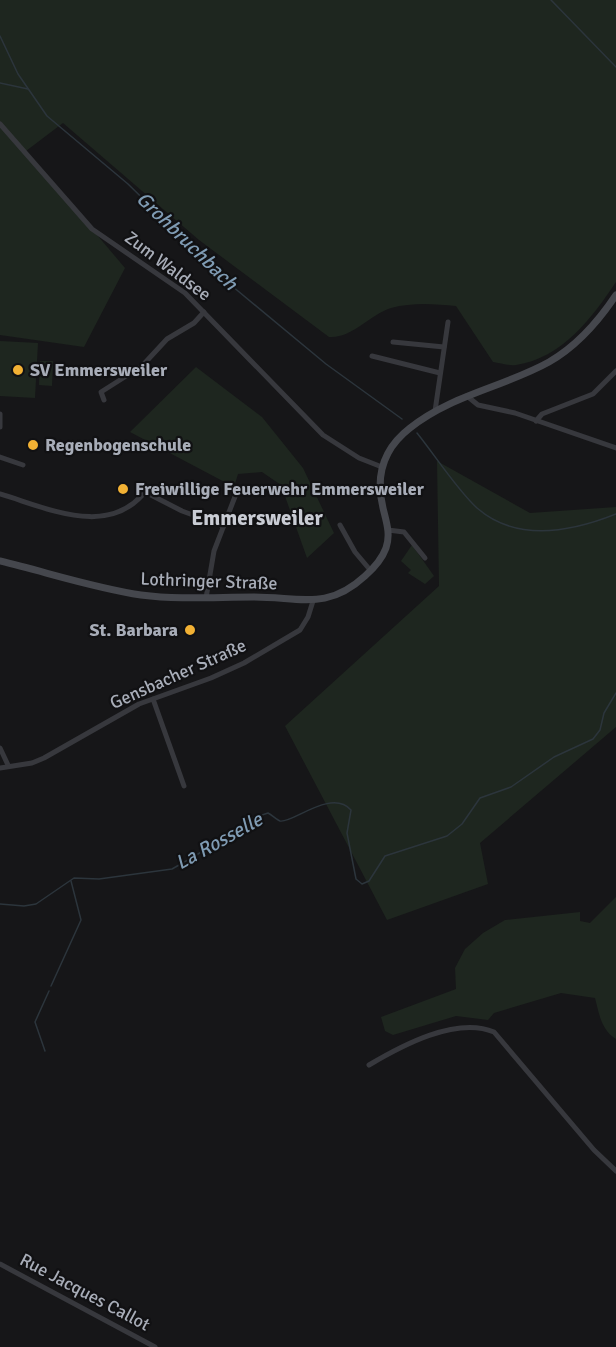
<svg xmlns="http://www.w3.org/2000/svg" width="616" height="1347" font-family="Signika,sans-serif">
  <rect width="100%" height="100%" fill="#161618"/>
  <g fill="#1e261f">
    <path d="M0 0H616V282C592 318 562 358 516 365 509 366 500 363 493 362L456 306C435 304 413 302 391 308 371 314 351 339 329 337L199 240 63 123 26 151 125 268 84 347 0 335Z"/>
    <path d="M0 341 38 343 35 398 0 396Z"/>
    <path d="M40 361H53L52 386 39 385Z"/>
    <path d="M196 367 262 417 303 468 334 533 307 558 281 485 262 472 238 474 234 487 130 432Z"/>
    <path d="M437 461 530 513 616 507V727L480 843 488 884 387 920 285 726 439 586Z"/>
    <path d="M412 545 434 576 425 584 408 573 411 570 401 561Z"/>
    <path d="M616 897V1039C601 1030 599 1013 595 998L561 993 494 1013 488 1020 456 1016 393 1035 385 1031 381 1017 456 989 455 968 465 949 483 933 505 920 580 912V921L590 923Z"/>
  </g>
  <g fill="none" stroke-linecap="round" stroke-linejoin="round">
    <g stroke="#2c353c" stroke-width="1.5">
      <path d="M551 0 616 67"/>
      <path d="M0 36 18 74 47 116 128 184 232 286 326 364 402 419"/>
      <path d="M0 83 28 89"/>
      <path d="M417 433C434 454 458 491 477 508 517 543 571 532 616 514"/>
      <path d="M0 904 24 906 36 904 74 878 99 879 172 869 195 856 253 818 268 813C272 815 277 820 280 821 292 824 331 788 351 810L347 833 356 879 362 884 369 881 385 856 447 836 462 824 480 798 511 787 554 757 593 739 600 730 604 713 616 693"/>
      <path d="M51 986 81 920 71 881"/>
      <path d="M45 1051 35 1022 49 991"/>
    </g>
    <g stroke="#37383d" stroke-width="5">
      <path d="M0 124 92 229 185 293 323 435 359 458 382 467"/>
      <path d="M393 342 444 347"/>
      <path d="M372 356 440 373"/>
      <path d="M467 396 478 405 515 413 616 448"/>
      <path d="M104 400 101 392 142 366 167 339 194 323 204 312"/>
      <path d="M435 411 448 322"/>
      <path d="M0 414V427"/>
      <path d="M536 421 542 414 593 394 616 371"/>
      <path d="M0 457 23 465"/>
      <path d="M145 492 182 511 223 526"/>
      <path d="M0 494C48 508 111 540 148 488"/>
      <path d="M340 525 355 552 371 571"/>
      <path d="M388 530 404 532 425 558"/>
      <path d="M206 598 214 551 236 494"/>
      <path d="M153 699 184 786"/>
      <path d="M0 748 8 765"/>
      <path d="M0 768 32 763 44 758 139 704 211 678 244 663 300 630 308 617 313 601"/>
      <path d="M369 1065C401 1046 456 1016 494 1032L594 1150 616 1171"/>
      <path d="M0 1264 155 1347"/>
    </g>
    <path stroke="#45474d" stroke-width="7" d="M0 561C46 572 94 588 141 595 179 600 216 597 254 597 300 597 327 611 365 576 374 568 382 559 386 548 391 534 386 521 383 508 375 475 384 448 410 428 451 395 504 387 549 362 577 346 598 322 616 295"/>
  </g>
  <g fill="#f2b134" stroke="#111113" stroke-width="2">
    <circle cx="18" cy="370" r="6"/>
    <circle cx="33" cy="445" r="6"/>
    <circle cx="123" cy="489" r="6"/>
    <circle cx="190" cy="630" r="6"/>
  </g>
  <g text-anchor="middle" dominant-baseline="central" stroke-width="4.5" stroke-linejoin="round" paint-order="stroke">
    <g font-size="18" fill="#a8adb8" stroke="#111113">
      <text transform="translate(168 266) rotate(37)">Zum Waldsee</text>
      <text transform="translate(209 581) rotate(2)">Lothringer Straße</text>
      <text transform="translate(178 674) rotate(-24)">Gensbacher Straße</text>
      <text transform="translate(85 1292) rotate(28)">Rue Jacques Callot</text>
    </g>
    <g font-size="18" font-weight="bold" fill="#a8adb8" stroke="#111113" text-anchor="start">
      <text x="30" y="370">SV Emmersweiler</text>
      <text x="45" y="445">Regenbogenschule</text>
      <text x="135" y="489">Freiwillige Feuerwehr Emmersweiler</text>
      <text x="178" y="630" text-anchor="end">St. Barbara</text>
    </g>
    <g font-size="20" font-style="italic" fill="#7f9bb3" stroke="#111113">
      <text transform="translate(187 241) rotate(44)">Grohbruchbach</text>
      <text transform="translate(219 841) rotate(-29)">La Rosselle</text>
    </g>
    <g font-size="21" font-weight="bold" fill="#c9ccd4" stroke="#111113">
      <text x="257" y="518">Emmersweiler</text>
    </g>
  </g>
</svg>
